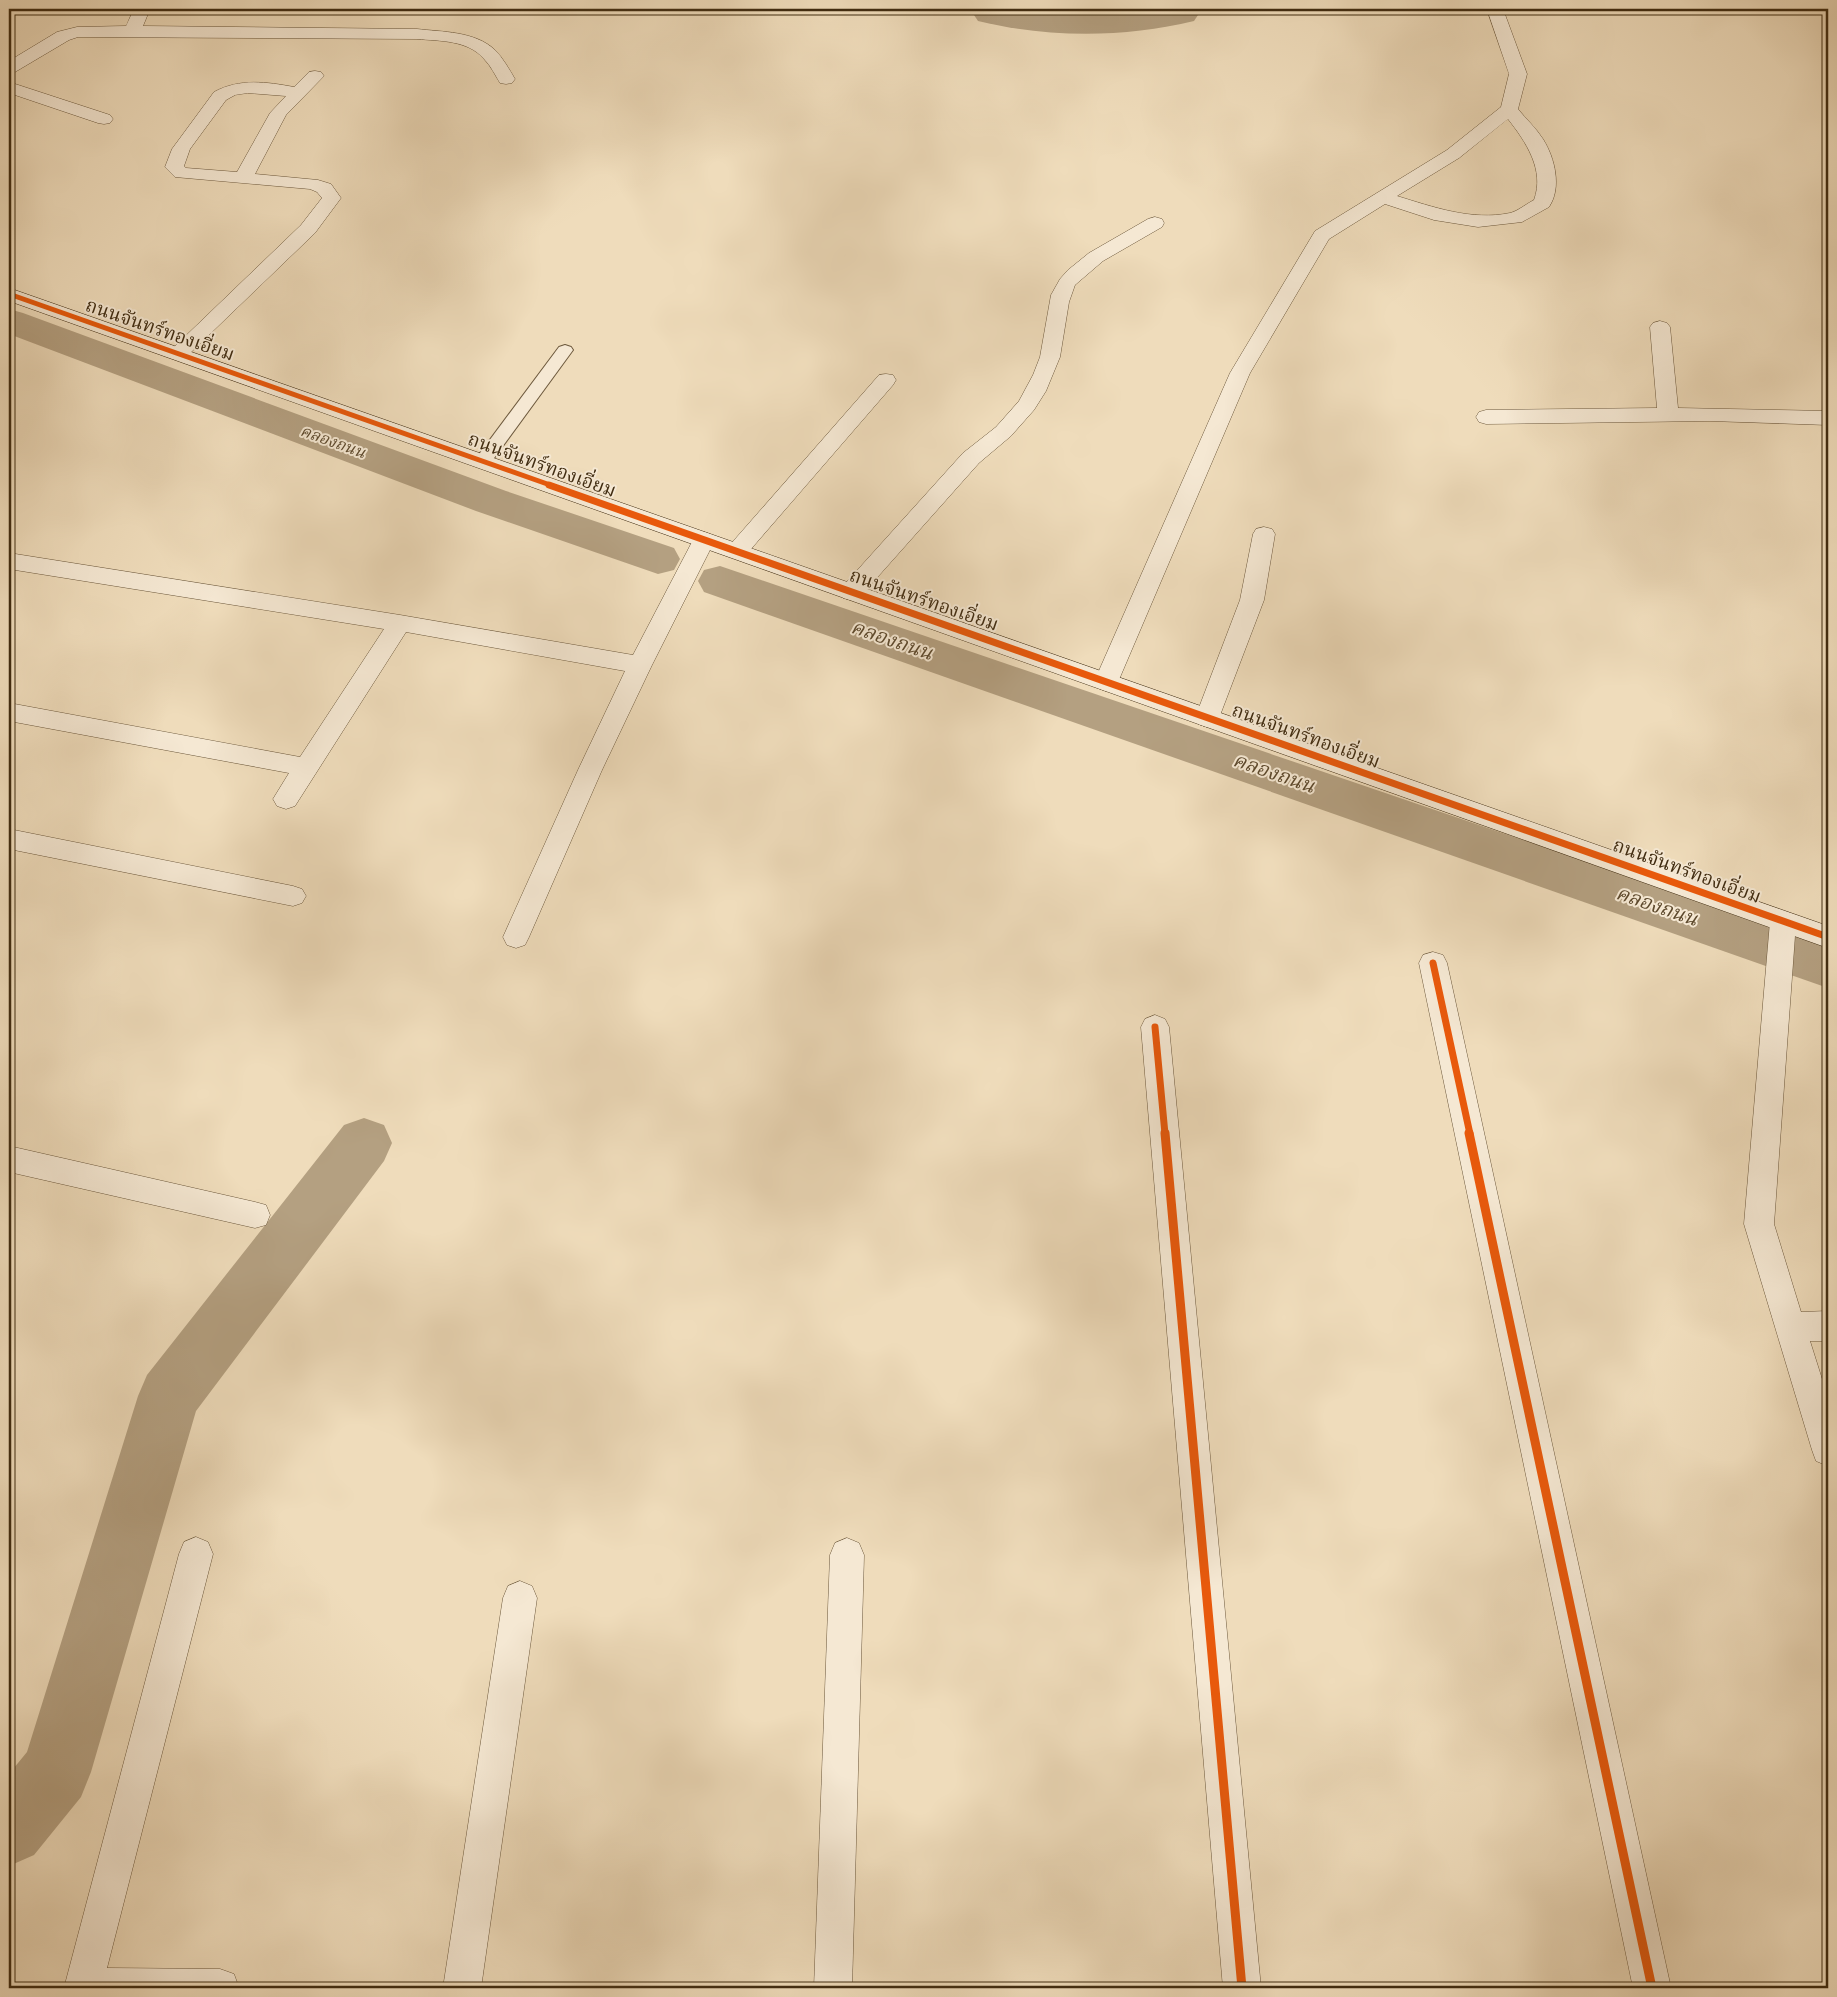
<svg xmlns="http://www.w3.org/2000/svg" width="1837" height="1997" font-family="Cardo,'Noto Serif Thai',serif">
  <rect width="100%" height="100%" fill="#efdcbb"/>
  <filter id="stains"><feTurbulence type="fractalNoise" baseFrequency=".004" numOctaves="4"/><feColorMatrix values="0 0 0 0 .2 0 0 0 0 .09 0 0 0 0 .02 0 0 0 .5 -.17"/></filter>
  <radialGradient id="worn" r=".72"><stop offset=".6" stop-color="#630" stop-opacity="0"/><stop offset="1" stop-color="#630" stop-opacity=".3"/></radialGradient>
  <g fill="none" stroke-linecap="round" stroke-linejoin="round">
    <g fill="#b4a081" fill-rule="evenodd">
      <path d="M9 309 23 313 506 491 674 548 680 559 674 570 658 574 476 511 9 334Z"/>
      <path d="M720 566 1828 944V988L704 592 698 581 704 570Z"/>
      <path d="M364 1118 384 1125 392 1143 384 1161 196 1411 91 1772 81 1797 34 1855 9 1866V1774L27 1752 138 1396 147 1375 344 1125Z"/>
    </g>
    <path fill="#b4a081" fill-rule="evenodd" d="M970 9H1202L1194 21C1124 38 1048 38 978 21Z"/>
    <defs>
      <path id="lane" d="M565 345 571 347 573 350 489 465 483 466 477 465 475 461 477 457 559 347Z"/>
      <g id="street">
        <path d="M134 9H150L143 26 417 29C442 32 475 31 495 50 503 58 509 69 515 79L512 83 506 84 500 83C495 75 491 66 484 59 468 40 440 41 417 39L78 37 69 40 15 72 9 73V61L57 32 77 27 126 26Z"/>
        <path d="M1487 9H1503L1527 74 1518 109C1526 119 1536 128 1543 139 1555 158 1562 188 1549 207L1522 222 1478 227 1434 220 1385 204 1329 239 1250 373 1118 682 1114 688 1106 691 1098 688 1094 682 1230 373 1315 231 1447 150 1501 107 1509 74ZM1508 119C1526 142 1545 170 1534 200 1526 204 1518 211 1510 213 1472 221 1433 207 1397 196L1459 158Z"/>
        <path d="M315 71 321 72 324 76 286 115 255 174 318 180 331 184 341 198 315 233 186 357 179 359 172 357 169 353 172 349 301 225 322 198 317 192 310 189 175 177 165 167 172 149 214 92C240 78 267 82 294 87L309 72ZM248 93 286 96 270 113 237 172 186 168 184 166 190 149 226 100 235 95Z"/>
        <path d="M9 82 110 115 113 119 110 123 104 124 98 123 9 93Z"/>
        <path d="M1155 217 1162 219 1164 223 1162 227 1103 261 1075 285 1069 302 1060 357 1046 391 1034 410 1011 436 979 463 859 598 851 600 843 598 840 592 843 586 963 453 996 427 1019 401 1033 375 1040 357 1051 295 1060 279 1068 270 1089 253 1148 219Z"/>
        <path d="M1660 321 1667 323 1670 327 1678 408 1828 411V425L1710 421 1486 424 1479 422 1476 417 1479 412 1486 410 1657 408 1650 327 1653 323Z"/>
        <path d="M886 374 893 375 896 380 893 385 745 556 737 559 729 556 726 551 729 546 879 375Z"/>
        <path d="M1264 527 1272 529 1275 534 1264 600 1219 718 1216 724 1207 727 1198 724 1195 718 1240 600 1253 534 1256 529Z"/>
        <path d="M704 532 712 535 715 540 652 665 602 770 529 937 525 945 516 948 507 945 503 937 578 770 625 671 406 632 295 806 286 809 277 806 273 799 289 773 9 721V703L300 757 384 629 9 569V553L400 615 633 655 693 540 696 535Z"/>
        <path d="M9 829 293 886 302 889 306 896 302 903 293 906 9 849Z"/>
        <path d="M1783 911 1792 914 1796 922 1774 1224 1801 1312 1828 1311V1341H1810L1828 1398V1466L1816 1461 1812 1450 1744 1224 1770 922 1774 914Z"/>
        <path d="M1433 952 1443 955 1447 963 1671 1988H1633L1419 963 1423 955Z"/>
        <path d="M1155 1015 1165 1019 1169 1027 1261 1988H1223L1141 1027 1145 1019Z"/>
        <path d="M9 1146 255 1202 266 1205 270 1215 266 1225 255 1228 9 1172Z"/>
        <path d="M196 1537 208 1542 213 1554 107 1968 220 1969 234 1974 239 1988H64L179 1554 184 1542Z"/>
        <path d="M847 1538 859 1543 864 1555 852 1988H814L830 1555 835 1543Z"/>
        <path d="M520 1581 532 1586 537 1598 481 1988H443L503 1598 508 1586Z"/>
      </g>
      <path id="secondary" d="M9 288 1828 926V948L9 301Z"/>
    </defs>
    <use href="#lane" stroke="#6c583c" stroke-width="2"/>
    <use href="#street" stroke="#6c583c" stroke-width="1"/>
    <use href="#secondary" stroke="#402c11" stroke-width="1"/>
    <use href="#lane" fill="#f5e8d3" fill-rule="evenodd"/>
    <use href="#street" fill="#f5e8d3" fill-rule="evenodd"/>
    <use href="#secondary" fill="#f5e8d3" fill-rule="evenodd"/>
    <defs>
      <path id="cycleway-far2" d="M9 294 553 486"/>
      <g id="cycleway-far1">
        <path d="M549 485 1828 937"/>
        <path d="M1433 963 1470 1134"/>
        <path d="M1155 1027 1165 1134"/>
      </g>
      <g id="cycleway">
        <path d="M1165 1133 1242 1988"/>
        <path d="M1469 1133 1652 1988"/>
      </g>
    </defs>
    <use href="#cycleway-far2" stroke="#f5e8d3" stroke-width="7"/>
    <use href="#cycleway-far1" stroke="#f5e8d3" stroke-width="10"/>
    <use href="#cycleway" stroke="#f5e8d3" stroke-width="12"/>
    <use href="#cycleway-far2" stroke="#e8590c" stroke-width="5"/>
    <use href="#cycleway-far1" stroke="#e8590c" stroke-width="7"/>
    <use href="#cycleway" stroke="#e8590c" stroke-width="9"/>
  </g>
  <g text-anchor="middle" dominant-baseline="central" stroke-width="4" stroke-linejoin="round" paint-order="stroke">
    <g font-size="16" font-style="italic" fill="#5d492d" stroke="#f5e8d3">
      <text transform="translate(333 442) rotate(20)">คลองถนน</text>
    </g>
    <g font-size="19" fill="#402c11" stroke="#f5e8d3">
      <text transform="translate(160 330) rotate(19)">ถนนจันทร์ทองเอี่ยม</text>
      <text transform="translate(542 465) rotate(20)">ถนนจันทร์ทองเอี่ยม</text>
      <text transform="translate(924 600) rotate(19)">ถนนจันทร์ทองเอี่ยม</text>
      <text transform="translate(1306 736) rotate(20)">ถนนจันทร์ทองเอี่ยม</text>
      <text transform="translate(1687 871) rotate(20)">ถนนจันทร์ทองเอี่ยม</text>
    </g>
    <g font-size="20" font-style="italic" fill="#5d492d" stroke="#f5e8d3">
      <text transform="translate(892 640) rotate(19)">คลองถนน</text>
      <text transform="translate(1274 773) rotate(19)">คลองถนน</text>
      <text transform="translate(1657 906) rotate(19)">คลองถนน</text>
    </g>
  </g>
  <rect width="1837" height="1997" fill="none" stroke="#efdcbb" stroke-width="30"/>
  <rect x="10" y="10" width="1817" height="1977" fill="none" stroke="#402c11" stroke-width="2.5"/>
  <rect x="15" y="15" width="1807" height="1967" fill="none" stroke="#402c11"/>
  <rect width="100%" height="100%" filter="url(#stains)"/>
  <rect width="100%" height="100%" fill="url(#worn)"/>
</svg>
